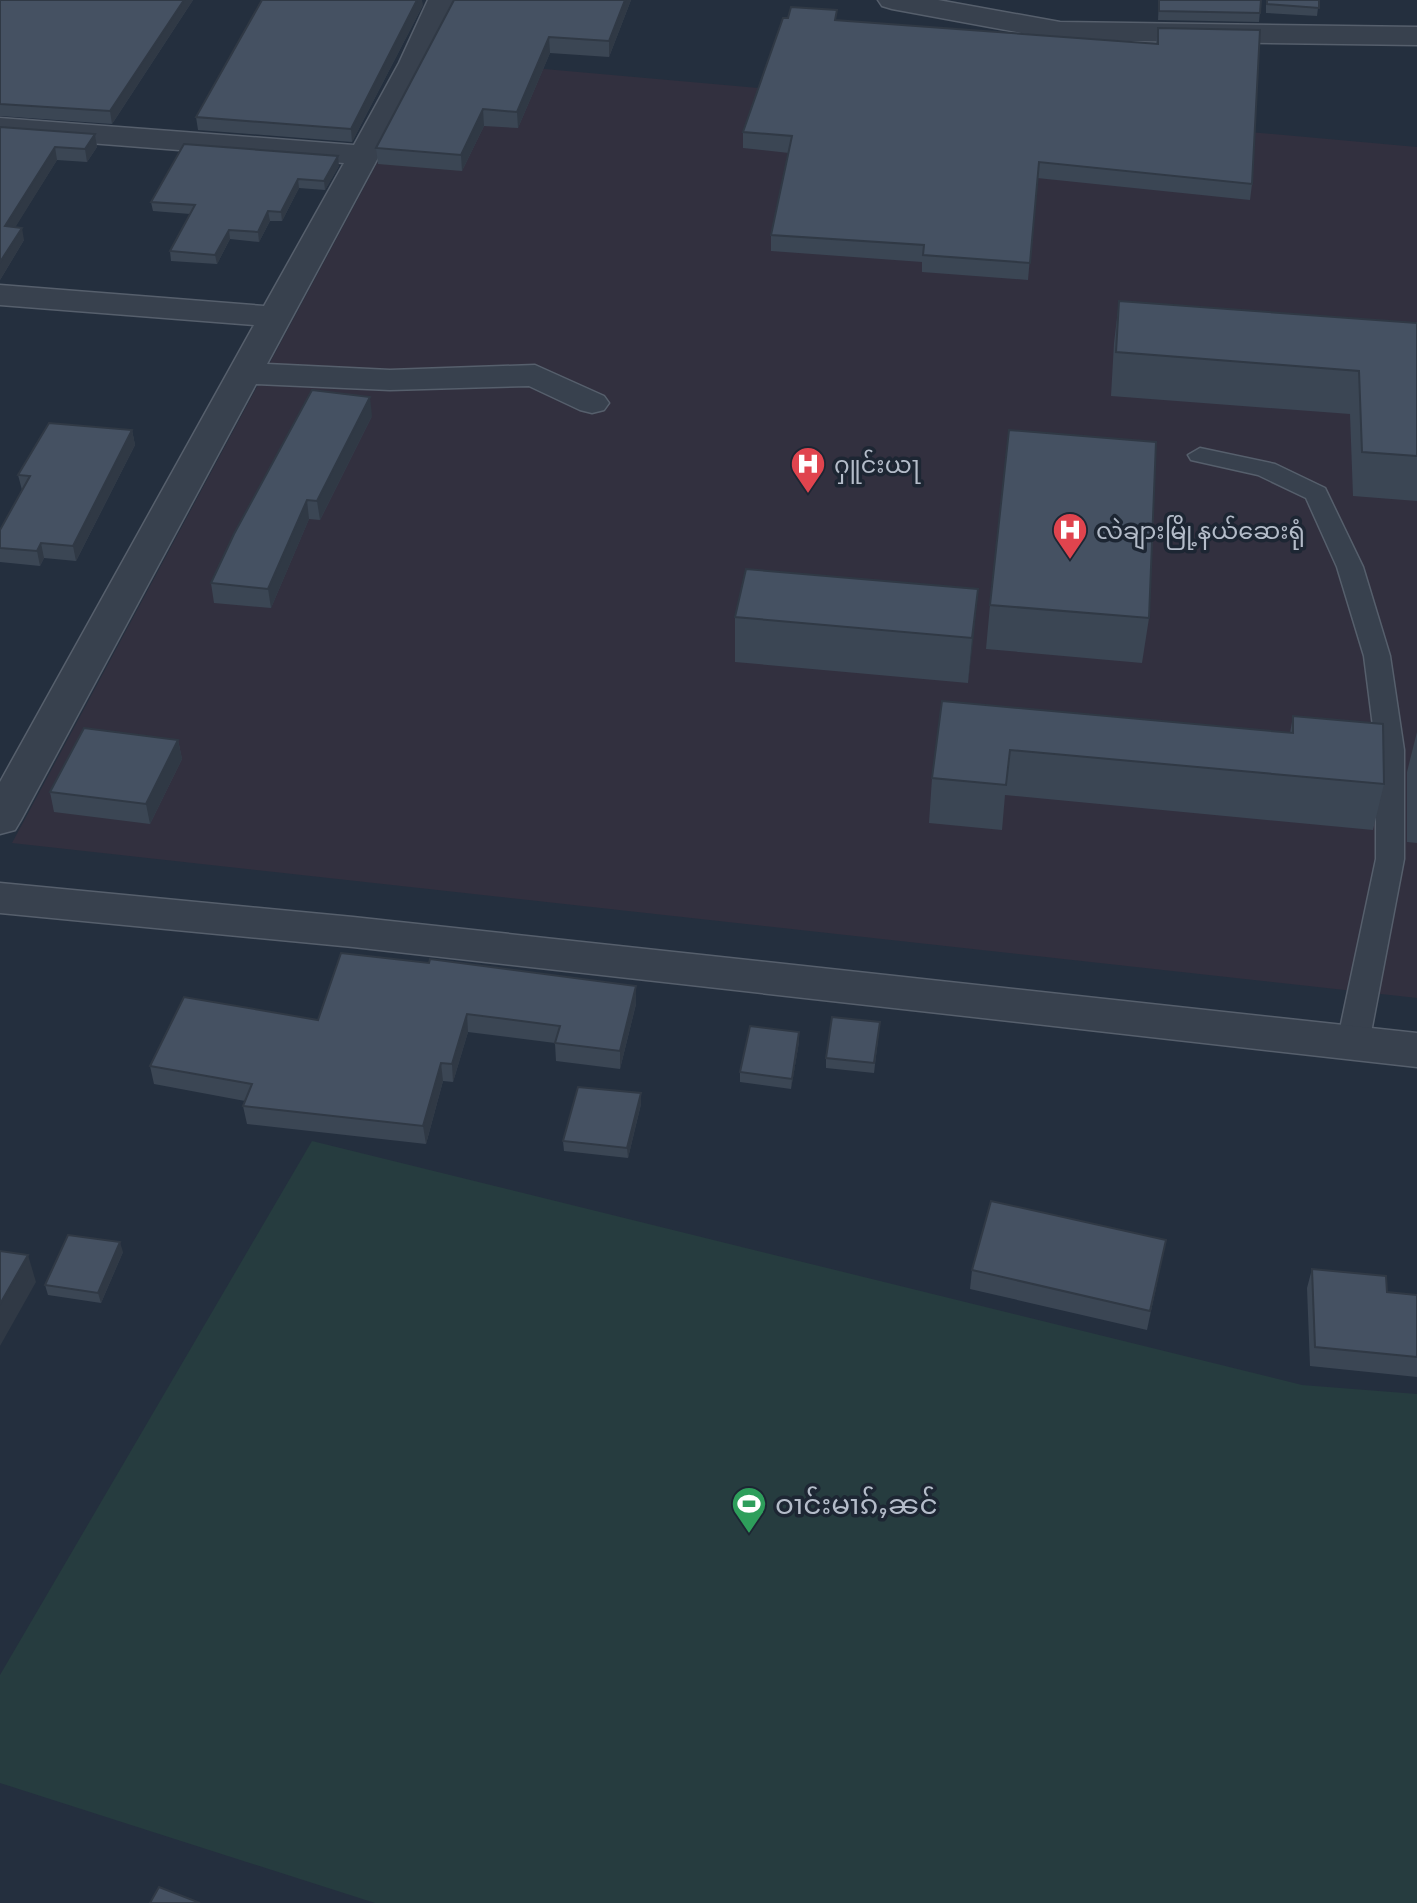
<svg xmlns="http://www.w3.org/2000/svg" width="1417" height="1903" font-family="'Asap Condensed','Noto Sans Myanmar',sans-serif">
  <rect width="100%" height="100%" fill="#242f3e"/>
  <path fill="#32303f" d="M433 59 1417 147V998L12 843Z"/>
  <path fill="#263c3f" d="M312 1141 1302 1385 1417 1394V1903H375L0 1783V1675Z"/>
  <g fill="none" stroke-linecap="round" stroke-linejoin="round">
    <defs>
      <path id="service" d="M1200 448 1275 464 1325 488 1363 567 1390 656 1404 750V859L1369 1043 1364 1051 1353 1054 1342 1051 1337 1043 1376 859V750L1364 656 1337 567 1306 498 1258 475 1191 460 1188 455Z"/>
      <g id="minor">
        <path d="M428 0H456L429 63 267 364 390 370 535 365 604 396 609 403 604 410 592 413 580 410 529 386 390 390 256 384 21 820 15 830 0 834V782L254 325 0 305V285L264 306 344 163 0 136V118L354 145 399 63Z"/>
        <path d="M878 0H938L1060 22 1417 27V45L1060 40 892 9 882 6Z"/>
        <path d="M0 883 353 917 1417 1033V1067L353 947 0 913Z"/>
      </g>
    </defs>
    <use href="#service" stroke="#565f6c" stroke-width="3"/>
    <use href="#minor" stroke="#565f6c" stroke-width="3"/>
    <use href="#service" fill="#38414e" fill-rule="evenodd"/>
    <use href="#minor" fill="#38414e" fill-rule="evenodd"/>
  </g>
  <g fill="#3b4654">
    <path d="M0 0H193L112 124 0 116Z"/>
    <path d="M454 0H631L609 57 550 53 518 128 484 126 462 171 378 164 376 148Z"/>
    <path d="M1159 0H1261L1259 22 1158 20Z"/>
    <path d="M1266 0H1319L1317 16 1266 13Z"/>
    <path d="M423 5 352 142 198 130 196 117Z"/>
    <path d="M837 20 1156 44 1158 28 1252 184 1250 200 1037 178 1028 280 922 272V262L771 251V235L789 153 743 148V132Z"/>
    <path d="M0 127 95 134 97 147 87 162 57 160 15 227 24 240 0 280Z"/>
    <path d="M339 166 325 190 299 188 282 221H270L259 242 230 239 217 264 171 261 170 251 190 214 153 211 151 202Z"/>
    <path d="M1119 301 1417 323V501L1353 496 1350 414 1111 396 1114 343Z"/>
    <path d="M372 416 320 520 309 519 271 608 214 603 211 583Z"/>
    <path d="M132 430 135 445 76 561 44 558 40 566 0 562V530L22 490 18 475Z"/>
    <path d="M978 589 968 683 735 662V617Z"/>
    <path d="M990 605 1149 618 1142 663 986 649Z"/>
    <path d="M942 701 1290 733 1293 716 1384 784 1373 830 1005 795 1002 830 929 823 932 778Z"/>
    <path d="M1417 732V843L1407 842V772Z"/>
    <path d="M178 740 182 759 150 824 54 812 50 792Z"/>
    <path d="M636 1004 620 1069 556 1061 555 1043 468 1032 453 1082 443 1081 426 1144 247 1124 243 1106 245 1101 154 1084 150 1066 318 1020Z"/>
    <path d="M880 1022 874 1073 826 1068V1058Z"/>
    <path d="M799 1032V1042L791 1089 740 1082V1072Z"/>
    <path d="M641 1093V1104L628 1158 564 1151 563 1141Z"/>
    <path d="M1166 1240 1147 1330 970 1289 972 1270Z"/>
    <path d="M123 1252 101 1303 48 1295 45 1285Z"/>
    <path d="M1312 1269 1387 1292 1417 1295V1377L1310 1366 1307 1288Z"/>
  </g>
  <g fill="#303945">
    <path d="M184 0H193L112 124 110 111Z"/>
    <path d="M417 0H422L423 5 352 142 351 129Z"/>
    <path d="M625 0H631L609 57V41Z"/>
    <path d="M549 37 550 53 518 128 517 112Z"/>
    <path d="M483 109 484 126 462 171 461 155Z"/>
    <path d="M95 134 97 147 87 162 85 149Z"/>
    <path d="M55 147 57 160 8 239 5 226Z"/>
    <path d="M338 156 339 166 325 190 324 181Z"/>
    <path d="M298 179 299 188 282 221 281 212Z"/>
    <path d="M268 211 270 221 259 242 258 232Z"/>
    <path d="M22 228 24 240 0 280V262Z"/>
    <path d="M229 230 230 239 217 264 215 255Z"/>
    <path d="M370 397 372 416 320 520 317 501Z"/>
    <path d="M132 430 135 445 76 561 73 546Z"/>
    <path d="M307 500 309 519 271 608 268 589Z"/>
    <path d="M41 543 44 558 40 566 37 551Z"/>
    <path d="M978 589 974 634 968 683 972 638Z"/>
    <path d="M178 740 182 759 150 824 146 804Z"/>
    <path d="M636 986V1004L620 1069V1051Z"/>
    <path d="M467 1014 468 1032 453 1082 452 1064Z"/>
    <path d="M799 1032V1042L791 1089 792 1079Z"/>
    <path d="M441 1063 443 1081 426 1144 423 1126Z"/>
    <path d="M641 1093V1104L628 1158 627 1148Z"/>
    <path d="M120 1242 123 1252 101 1303 98 1293Z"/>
    <path d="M28 1255 36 1282 0 1346V1304Z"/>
  </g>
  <g fill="#455162" stroke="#303945" stroke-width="2">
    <path d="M0 0H184L110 111 0 104Z"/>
    <path d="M262 0H417L351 129 196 117Z"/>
    <path d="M454 0H625L609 41 549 37 517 112 483 109 461 155 376 148Z"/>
    <path d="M1159 0H1261L1260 13 1159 11Z"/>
    <path d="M1267 0H1319V8L1267 4Z"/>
    <path d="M791 7 837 10 835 20 1158 44V28L1260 30 1252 184 1039 162 1030 263 923 255 924 245 771 235 792 136 743 132 783 18H788Z"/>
    <path d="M0 127 95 134 85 149 55 147 5 226 22 228 0 262Z"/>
    <path d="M184 144 338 156 324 181 298 179 281 212 268 211 258 232 229 230 215 255 170 251 195 205 151 202Z"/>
    <path d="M1119 301 1417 323V456L1362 452 1359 371 1116 352Z"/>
    <path d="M312 390 370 397 317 501 307 500 268 589 211 583 234 534Z"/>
    <path d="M49 423 132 430 73 546 41 543 37 551 0 548V530L30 476 18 475Z"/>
    <path d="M1009 430 1156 442 1149 618 990 605Z"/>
    <path d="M746 569 978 589 972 638 735 617Z"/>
    <path d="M942 701 1293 733V716L1383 724 1384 784 1010 750 1006 785 932 778Z"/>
    <path d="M84 728 178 740 146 804 50 792Z"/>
    <path d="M341 953 429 963 430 959 636 986 620 1051 555 1043 560 1026 467 1014 452 1064 441 1063 423 1126 243 1106 252 1084 150 1066 184 997 318 1020Z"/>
    <path d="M832 1017 880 1022 874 1063 826 1058Z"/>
    <path d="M750 1026 799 1032 792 1079 740 1072Z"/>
    <path d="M578 1087 641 1093 627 1148 563 1141Z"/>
    <path d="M991 1201 1166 1240 1150 1311 972 1270Z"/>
    <path d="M68 1235 120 1242 98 1293 45 1285Z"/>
    <path d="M0 1251 28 1255 0 1304Z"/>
    <path d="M1312 1269 1386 1276 1387 1292 1417 1295V1357L1315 1347Z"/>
    <path d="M159 1887 200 1903H150Z"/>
  </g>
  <defs>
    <symbol id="hospital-pin" viewBox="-11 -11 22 30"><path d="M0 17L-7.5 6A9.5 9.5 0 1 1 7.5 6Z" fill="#e0444e" stroke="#1d2633"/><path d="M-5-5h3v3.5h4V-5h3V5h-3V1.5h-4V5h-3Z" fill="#fff"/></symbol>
    <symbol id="stadium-pin" viewBox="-11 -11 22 30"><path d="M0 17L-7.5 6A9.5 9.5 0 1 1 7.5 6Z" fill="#2e9e5b" stroke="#1d2633"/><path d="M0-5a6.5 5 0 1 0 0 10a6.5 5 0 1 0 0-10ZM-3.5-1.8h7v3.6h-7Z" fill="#fff"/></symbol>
  </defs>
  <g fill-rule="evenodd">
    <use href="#hospital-pin" x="788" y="444" width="40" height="54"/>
    <use href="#hospital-pin" x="1050" y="510" width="40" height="54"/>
    <use href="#stadium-pin" x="729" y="1484" width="40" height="54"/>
  </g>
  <g text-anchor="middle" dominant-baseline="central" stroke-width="7" stroke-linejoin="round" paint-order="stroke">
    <g font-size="24" fill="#b4bcc9" stroke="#1d2633" text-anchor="start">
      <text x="834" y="464">ႁူင်းယႃ</text>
      <text x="1096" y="530">လဲချားမြို့နယ်ဆေးရုံ</text>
    </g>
    <g font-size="28" fill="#b4bcc9" stroke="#1d2633" text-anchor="start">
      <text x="775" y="1504">ဝၢင်းမၢၵ်ႇၼင်</text>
    </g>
  </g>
</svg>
